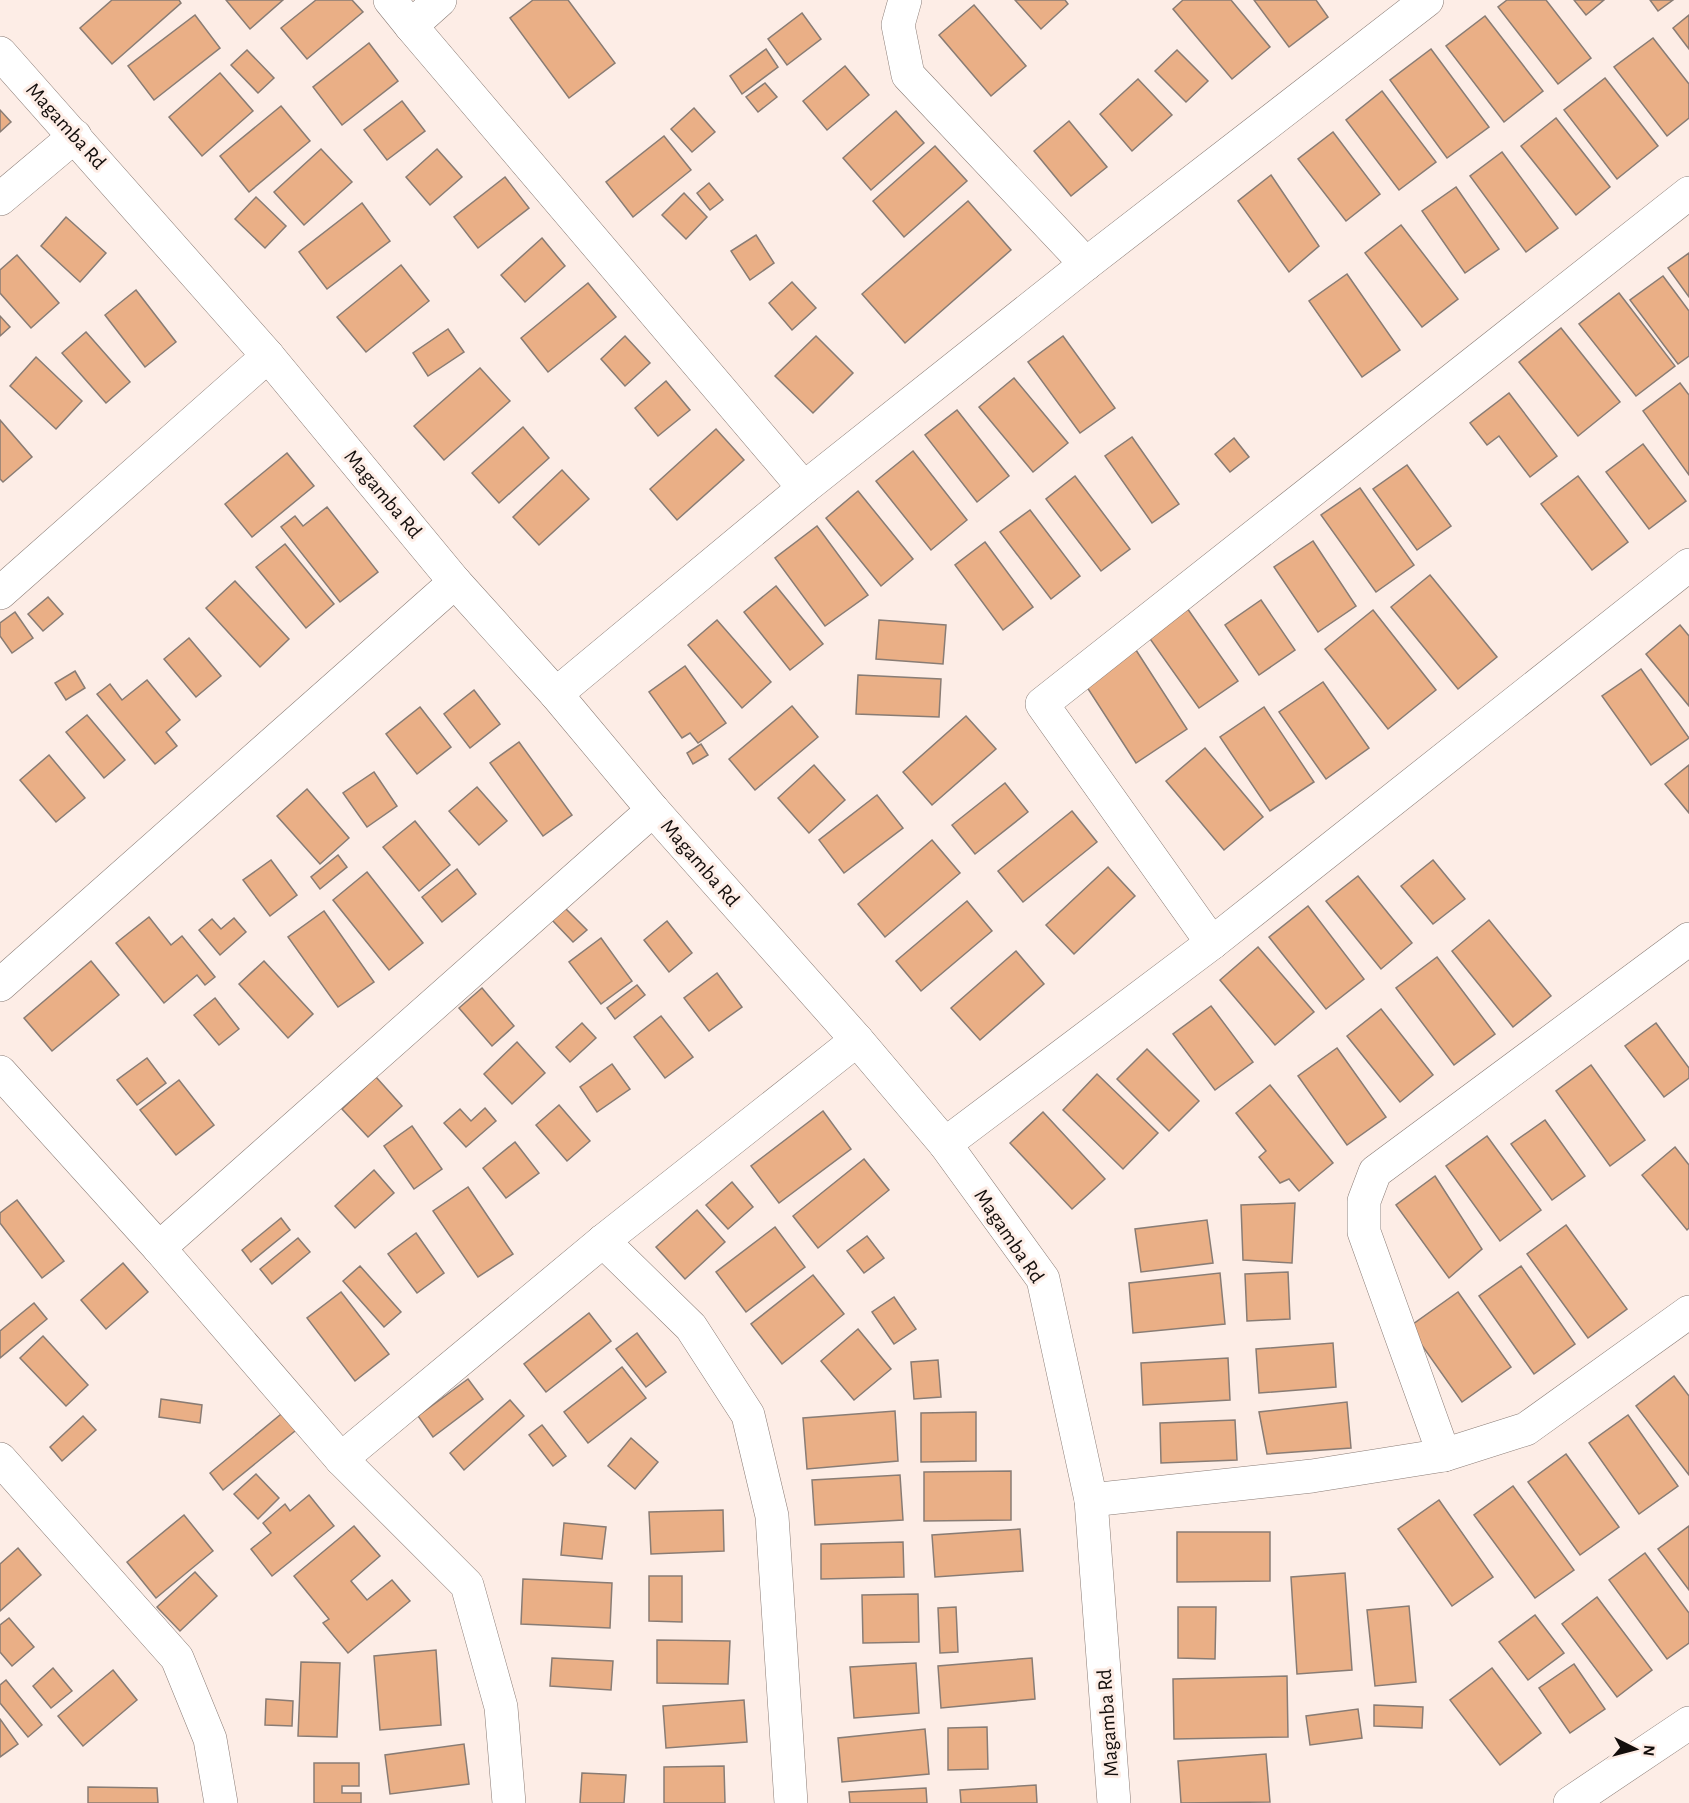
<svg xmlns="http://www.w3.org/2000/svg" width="1689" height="1803" font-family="'Alegreya Sans',sans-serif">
  <rect width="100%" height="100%" fill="#fdede6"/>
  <g fill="#eaaf86" stroke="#897c74" stroke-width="1.5">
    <path d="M112 0H179L181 3 112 64 80 28Z"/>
    <path d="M226 0H283L250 29Z"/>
    <path d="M316 0H352L363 12 307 59 281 28Z"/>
    <path d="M533 0H568L615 63 569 98 510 18Z"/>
    <path d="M1015 0H1065L1068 4 1041 29Z"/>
    <path d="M1183 0H1231L1270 47 1232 79 1173 9Z"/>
    <path d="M1254 0H1316L1328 17 1289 47Z"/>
    <path d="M1507 0H1546L1591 58 1558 84 1498 7Z"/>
    <path d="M1574 0H1604L1586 15Z"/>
    <path d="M1650 0H1673L1658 11Z"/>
    <path d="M974 5 1026 66 991 96 939 35Z"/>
    <path d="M802 13 821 39 787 65 768 39Z"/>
    <path d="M195 15 220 48 154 100 128 66Z"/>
    <path d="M1689 15V49L1673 28Z"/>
    <path d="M1485 16 1543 91 1504 122 1446 46Z"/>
    <path d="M1653 38 1689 84V118L1667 136 1614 67Z"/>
    <path d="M369 43 398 81 342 125 313 87Z"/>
    <path d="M766 49 778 67 742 94 730 76Z"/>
    <path d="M1431 49 1489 127 1447 158 1390 80Z"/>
    <path d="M247 50 274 78 258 93 231 65Z"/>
    <path d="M1177 50 1208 81 1186 102 1155 71Z"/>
    <path d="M845 66 869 95 827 130 803 101Z"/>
    <path d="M220 73 253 111 202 156 169 117Z"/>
    <path d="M1605 78 1658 146 1617 179 1564 110Z"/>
    <path d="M1138 79 1172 115 1132 151 1100 114Z"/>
    <path d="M765 83 777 97 758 112 746 97Z"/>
    <path d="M1382 91 1436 162 1399 190 1346 120Z"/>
    <path d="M402 101 425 131 387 160 364 130Z"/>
    <path d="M281 106 310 141 249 192 220 156Z"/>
    <path d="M694 108 715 132 692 152 671 129Z"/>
    <path d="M0 110 11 122 0 132Z"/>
    <path d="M896 111 924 143 871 190 843 158Z"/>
    <path d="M1556 118 1610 187 1576 215 1521 146Z"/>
    <path d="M1069 121 1107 167 1071 196 1034 151Z"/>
    <path d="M1333 132 1380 194 1346 221 1298 159Z"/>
    <path d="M664 136 691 170 633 217 606 182Z"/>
    <path d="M935 146 967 181 904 237 873 201Z"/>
    <path d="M321 149 352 182 304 225 274 192Z"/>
    <path d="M437 149 462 177 430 205 406 177Z"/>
    <path d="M1502 152 1558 228 1526 252 1470 176Z"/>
    <path d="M1271 175 1319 246 1289 272 1238 201Z"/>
    <path d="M505 177 529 208 478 248 454 217Z"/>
    <path d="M709 183 723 200 710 210 697 193Z"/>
    <path d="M1456 187 1499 249 1465 273 1422 211Z"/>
    <path d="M684 193 707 217 686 239 662 215Z"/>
    <path d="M256 197 286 226 265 248 235 219Z"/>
    <path d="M968 201 1011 250 905 343 862 294Z"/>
    <path d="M362 203 390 241 327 289 299 252Z"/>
    <path d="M66 217 106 253 80 282 41 246Z"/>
    <path d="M1401 225 1458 299 1422 327 1365 253Z"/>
    <path d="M756 235 774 263 750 280 731 251Z"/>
    <path d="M542 238 565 266 525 302 501 275Z"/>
    <path d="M1689 253V297L1668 268Z"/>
    <path d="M17 255 59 303 31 328 0 293V270Z"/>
    <path d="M401 265 429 301 366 352 337 317Z"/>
    <path d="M1347 274 1400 350 1362 377 1309 301Z"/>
    <path d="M1663 276 1689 311V356L1678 364 1630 300Z"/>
    <path d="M792 282 816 308 792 330 769 303Z"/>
    <path d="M588 283 616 317 548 372 521 338Z"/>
    <path d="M136 290 176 342 145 367 105 315Z"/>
    <path d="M1619 293 1675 366 1636 396 1579 324Z"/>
    <path d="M0 316 10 327 0 336Z"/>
    <path d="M1561 328 1620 402 1578 436 1519 362Z"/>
    <path d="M448 329 464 352 428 376 413 353Z"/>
    <path d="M86 332 130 382 106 403 62 353Z"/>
    <path d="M625 336 650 363 625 386 601 359Z"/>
    <path d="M816 336 853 373 813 413 775 376Z"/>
    <path d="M1063 336 1115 408 1080 433 1028 362Z"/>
    <path d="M36 357 82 401 56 429 10 386Z"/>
    <path d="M480 368 510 401 444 460 414 426Z"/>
    <path d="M1014 378 1068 443 1033 472 979 407Z"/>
    <path d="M666 381 690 410 658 436 635 408Z"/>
    <path d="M1680 383 1689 395V475L1643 411Z"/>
    <path d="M1509 393 1557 456 1530 477 1499 436 1487 445 1470 423Z"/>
    <path d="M957 410 1009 476 977 502 925 435Z"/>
    <path d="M0 420 32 457 3 482 0 479Z"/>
    <path d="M523 427 549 458 499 503 472 473Z"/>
    <path d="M716 429 744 460 677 520 650 489Z"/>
    <path d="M1132 437 1179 504 1152 523 1105 456Z"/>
    <path d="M1234 438 1249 457 1230 472 1215 454Z"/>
    <path d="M1643 444 1686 501 1649 529 1606 472Z"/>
    <path d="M913 451 967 520 931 550 876 481Z"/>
    <path d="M287 453 314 486 252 537 225 504Z"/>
    <path d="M1407 465 1451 526 1417 550 1373 489Z"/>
    <path d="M562 470 589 499 539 545 513 517Z"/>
    <path d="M1075 476 1130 549 1101 571 1046 499Z"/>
    <path d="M1578 476 1628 542 1592 570 1541 504Z"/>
    <path d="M1360 488 1414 565 1376 592 1321 515Z"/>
    <path d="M858 491 913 559 881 586 826 518Z"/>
    <path d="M327 507 378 572 340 602 281 527 295 516 303 526Z"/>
    <path d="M1030 510 1080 576 1051 599 1000 532Z"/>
    <path d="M817 526 868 595 825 626 775 558Z"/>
    <path d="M1313 541 1356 606 1318 632 1274 567Z"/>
    <path d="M985 542 1033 607 1003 630 955 565Z"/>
    <path d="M285 544 334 604 306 628 256 567Z"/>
    <path d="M1430 575 1497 657 1458 689 1391 607Z"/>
    <path d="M235 581 289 639 260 667 206 608Z"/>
    <path d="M776 586 823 644 790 670 744 612Z"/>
    <path d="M48 597 63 614 43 631 28 614Z"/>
    <path d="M1261 600 1295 650 1259 675 1225 625Z"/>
    <path d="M1187 608 1238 681 1199 708 1148 636Z"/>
    <path d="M1373 610 1436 690 1388 729 1325 649Z"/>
    <path d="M15 612 33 638 12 653 0 636V623Z"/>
    <path d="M717 620 771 682 742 708 688 645Z"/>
    <path d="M879 620 946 625 943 664 876 659Z"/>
    <path d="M1680 625 1689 636V706L1646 654Z"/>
    <path d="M189 638 221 676 196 697 164 659Z"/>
    <path d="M1134 647 1187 729 1136 763 1083 681Z"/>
    <path d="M685 666 726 723 698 743 690 733 682 738 649 692Z"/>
    <path d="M1641 669 1689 738 1651 765 1602 696Z"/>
    <path d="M75 671 85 688 66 700 55 683Z"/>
    <path d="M858 675 941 679 939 717 856 714Z"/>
    <path d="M147 680 180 720 166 732 177 746 155 764 97 694 110 684 122 700Z"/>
    <path d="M1323 682 1369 748 1326 779 1279 712Z"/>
    <path d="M474 690 500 724 470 748 444 714Z"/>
    <path d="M792 706 818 737 755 790 729 759Z"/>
    <path d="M420 707 451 747 417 774 386 734Z"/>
    <path d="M1264 707 1314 782 1270 811 1220 737Z"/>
    <path d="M87 715 125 760 104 778 66 732Z"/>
    <path d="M966 716 996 749 932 805 903 772Z"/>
    <path d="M519 742 572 815 543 836 490 763Z"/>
    <path d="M701 744 708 755 693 764 687 753Z"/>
    <path d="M1205 748 1263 817 1224 850 1166 781Z"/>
    <path d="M49 755 85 798 56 822 20 780Z"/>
    <path d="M814 765 845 800 809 833 778 798Z"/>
    <path d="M1689 765V813L1665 784Z"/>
    <path d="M374 772 397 806 367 827 343 793Z"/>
    <path d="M1005 783 1028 812 975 854 952 825Z"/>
    <path d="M477 787 507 821 479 845 449 811Z"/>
    <path d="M307 789 349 838 320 864 277 816Z"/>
    <path d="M877 795 903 828 844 873 819 840Z"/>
    <path d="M1072 811 1097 842 1023 902 998 871Z"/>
    <path d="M415 821 450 865 419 891 383 847Z"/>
    <path d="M932 840 960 873 885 937 858 904Z"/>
    <path d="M338 855 347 867 320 889 311 877Z"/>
    <path d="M271 860 297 895 270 916 243 880Z"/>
    <path d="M1433 860 1465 899 1433 924 1401 886Z"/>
    <path d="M1108 867 1135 896 1074 954 1046 925Z"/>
    <path d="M457 869 476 894 442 922 422 897Z"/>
    <path d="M367 872 423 943 389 970 333 900Z"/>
    <path d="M1358 876 1412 943 1381 969 1326 901Z"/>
    <path d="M967 901 992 931 921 991 896 961Z"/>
    <path d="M1308 906 1364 979 1326 1009 1269 937Z"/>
    <path d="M565 908 587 930 573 942 552 920Z"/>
    <path d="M324 911 374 982 338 1007 288 937Z"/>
    <path d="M149 917 171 945 182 936 215 977 205 985 197 975 164 1003 116 943Z"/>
    <path d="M234 918 246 932 220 955 199 930 212 919 221 929Z"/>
    <path d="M1489 920 1551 996 1513 1027 1452 951Z"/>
    <path d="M667 921 692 953 669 972 644 940Z"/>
    <path d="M601 938 632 981 601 1004 569 962Z"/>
    <path d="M1258 947 1314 1012 1275 1045 1220 980Z"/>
    <path d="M1016 951 1044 984 980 1040 951 1008Z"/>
    <path d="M1437 957 1495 1034 1454 1065 1396 988Z"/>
    <path d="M91 961 119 995 52 1051 24 1018Z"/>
    <path d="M264 961 313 1014 288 1038 239 984Z"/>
    <path d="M717 973 742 1007 709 1031 684 998Z"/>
    <path d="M637 985 645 995 615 1019 607 1008Z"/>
    <path d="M482 988 514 1026 492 1046 459 1008Z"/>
    <path d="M215 998 239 1029 219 1045 194 1015Z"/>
    <path d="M1211 1006 1253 1062 1215 1090 1173 1034Z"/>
    <path d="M1381 1009 1433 1075 1400 1102 1347 1036Z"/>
    <path d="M661 1016 693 1057 665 1078 634 1037Z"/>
    <path d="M582 1023 596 1038 570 1062 556 1047Z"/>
    <path d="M1656 1023 1689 1068V1078L1664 1097 1625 1046Z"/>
    <path d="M517 1042 545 1073 512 1104 484 1074Z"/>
    <path d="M1337 1048 1386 1117 1347 1145 1298 1076Z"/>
    <path d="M1147 1049 1199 1101 1169 1131 1117 1079Z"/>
    <path d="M147 1058 166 1083 137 1105 117 1080Z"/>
    <path d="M612 1064 630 1089 597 1112 580 1087Z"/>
    <path d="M1591 1065 1645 1140 1610 1166 1556 1091Z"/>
    <path d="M1097 1074 1158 1133 1123 1169 1063 1110Z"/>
    <path d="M376 1077 402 1106 368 1137 342 1109Z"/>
    <path d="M179 1080 214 1125 176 1155 140 1110Z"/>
    <path d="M1270 1085 1333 1163 1299 1191 1289 1179 1280 1183 1259 1157 1266 1151 1236 1113Z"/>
    <path d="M559 1105 590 1141 567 1161 536 1125Z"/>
    <path d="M485 1108 496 1121 466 1147 444 1123 460 1109 471 1121Z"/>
    <path d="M823 1111 851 1149 779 1203 751 1166Z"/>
    <path d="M1043 1112 1105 1179 1072 1209 1010 1143Z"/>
    <path d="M1545 1120 1585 1176 1552 1200 1511 1144Z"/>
    <path d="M412 1126 442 1169 414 1189 384 1146Z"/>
    <path d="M1487 1136 1541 1210 1500 1241 1446 1166Z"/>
    <path d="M515 1142 539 1173 506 1198 483 1168Z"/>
    <path d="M1675 1147 1689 1165V1228L1687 1230 1642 1175Z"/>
    <path d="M864 1159 889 1190 818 1248 793 1216Z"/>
    <path d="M374 1170 394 1193 355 1228 335 1206Z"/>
    <path d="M1435 1176 1482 1249 1449 1278 1396 1205Z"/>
    <path d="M732 1182 753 1207 728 1229 706 1205Z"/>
    <path d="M468 1187 513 1254 478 1277 433 1211Z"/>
    <path d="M17 1200 64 1261 42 1278 0 1223V1213Z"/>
    <path d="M1295 1203 1292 1263 1243 1260 1241 1205Z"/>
    <path d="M697 1210 725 1242 685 1279 656 1247Z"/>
    <path d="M281 1218 290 1230 251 1262 242 1250Z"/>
    <path d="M1207 1220 1213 1263 1141 1272 1135 1229Z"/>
    <path d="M1566 1225 1627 1309 1588 1338 1527 1254Z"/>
    <path d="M775 1227 805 1267 746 1312 716 1272Z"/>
    <path d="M416 1233 444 1273 417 1293 388 1254Z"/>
    <path d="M867 1236 884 1258 864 1273 847 1251Z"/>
    <path d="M298 1238 310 1252 272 1284 260 1269Z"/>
    <path d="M123 1263 148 1292 106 1329 81 1300Z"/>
    <path d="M360 1266 401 1312 384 1327 343 1281Z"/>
    <path d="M1521 1266 1575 1344 1534 1374 1479 1296Z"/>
    <path d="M1288 1272 1290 1319 1247 1321 1245 1274Z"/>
    <path d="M1220 1273 1225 1324 1133 1333 1129 1283Z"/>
    <path d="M813 1275 844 1314 782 1364 751 1324Z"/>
    <path d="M341 1292 389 1354 355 1381 307 1318Z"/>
    <path d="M1458 1292 1511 1367 1462 1402 1409 1327Z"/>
    <path d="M894 1297 916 1329 894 1344 872 1312Z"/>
    <path d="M34 1303 47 1319 0 1358V1331Z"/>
    <path d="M589 1313 611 1341 546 1392 524 1364Z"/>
    <path d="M858 1329 891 1369 854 1400 821 1361Z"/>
    <path d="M637 1333 666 1372 646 1387 616 1349Z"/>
    <path d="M43 1336 88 1385 66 1406 20 1358Z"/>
    <path d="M1333 1343 1336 1387 1259 1393 1256 1349Z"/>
    <path d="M1228 1358 1230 1400 1143 1405 1141 1363Z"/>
    <path d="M938 1360 941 1397 914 1399 911 1362Z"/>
    <path d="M622 1367 646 1398 588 1443 564 1412Z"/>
    <path d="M1674 1376 1689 1396V1475L1636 1406Z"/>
    <path d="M468 1379 483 1399 433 1437 418 1416Z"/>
    <path d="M161 1399 202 1405 200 1423 159 1417Z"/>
    <path d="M510 1400 524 1416 464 1470 450 1453Z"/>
    <path d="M1347 1402 1351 1448 1267 1454 1259 1412Z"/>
    <path d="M286 1410 300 1427 223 1490 210 1473Z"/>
    <path d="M895 1411 898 1461 807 1469 803 1418Z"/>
    <path d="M976 1412V1461L921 1462V1413Z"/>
    <path d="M1628 1415 1678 1486 1639 1514 1589 1443Z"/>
    <path d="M83 1416 96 1430 62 1461 50 1447Z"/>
    <path d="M1235 1420 1237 1460 1161 1463 1160 1423Z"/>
    <path d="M542 1425 566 1456 553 1466 529 1435Z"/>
    <path d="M631 1438 658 1462 635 1489 608 1466Z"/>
    <path d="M1566 1454 1619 1527 1580 1555 1528 1482Z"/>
    <path d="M1011 1471V1520L924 1521V1472Z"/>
    <path d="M256 1474 279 1498 258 1519 234 1494Z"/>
    <path d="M900 1475 903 1520 815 1525 812 1480Z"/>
    <path d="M1513 1486 1574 1570 1535 1598 1474 1515Z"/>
    <path d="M309 1495 334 1526 272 1576 251 1549 271 1533 263 1523 285 1504 290 1511Z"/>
    <path d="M1439 1500 1493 1577 1452 1606 1398 1529Z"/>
    <path d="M723 1510 724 1551 651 1554 649 1512Z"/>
    <path d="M184 1515 213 1551 156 1598 127 1562Z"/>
    <path d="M564 1523 606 1527 602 1559 561 1555Z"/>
    <path d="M354 1526 380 1556 351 1581 367 1600 392 1580 410 1601 348 1653 323 1623 329 1619 294 1576Z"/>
    <path d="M1689 1526V1590L1658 1549Z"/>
    <path d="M1020 1529 1023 1571 935 1577 932 1535Z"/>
    <path d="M1177 1532H1270V1581L1177 1582Z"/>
    <path d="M903 1542 904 1577 821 1579V1544Z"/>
    <path d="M18 1548 41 1575 0 1611V1564Z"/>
    <path d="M1645 1553 1689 1613V1643L1667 1659 1609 1580Z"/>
    <path d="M195 1572 217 1596 180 1631 157 1607Z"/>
    <path d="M1345 1573 1352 1670 1297 1674 1291 1577Z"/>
    <path d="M649 1576H682V1622L649 1621Z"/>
    <path d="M523 1579 612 1583 610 1628 521 1624Z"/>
    <path d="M918 1594 919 1642 863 1643 862 1595Z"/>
    <path d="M1597 1597 1652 1670 1617 1697 1562 1624Z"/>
    <path d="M1409 1606 1416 1682 1375 1686 1367 1610Z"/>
    <path d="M956 1607 958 1652 940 1653 938 1608Z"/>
    <path d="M1178 1607H1216L1215 1659 1178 1658Z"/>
    <path d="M1535 1615 1564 1653 1528 1680 1499 1642Z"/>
    <path d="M9 1618 34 1647 12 1666 0 1652V1625Z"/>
    <path d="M657 1640 730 1641 728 1684 657 1683Z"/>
    <path d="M436 1650 441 1725 380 1730 374 1656Z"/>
    <path d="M552 1658 613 1661 611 1690 550 1686Z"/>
    <path d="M1032 1658 1035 1699 941 1708 938 1666Z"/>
    <path d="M301 1662 340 1663 337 1737 298 1736Z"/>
    <path d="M916 1663 919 1713 854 1718 850 1667Z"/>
    <path d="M1574 1664 1605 1709 1570 1733 1539 1688Z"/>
    <path d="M53 1668 72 1691 51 1708 33 1686Z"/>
    <path d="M1492 1668 1541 1733 1500 1765 1450 1700Z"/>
    <path d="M113 1670 137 1700 83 1746 58 1716Z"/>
    <path d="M1287 1676 1288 1737 1174 1739 1173 1679Z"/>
    <path d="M6 1680 42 1725 28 1737 0 1703V1685Z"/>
    <path d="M266 1699 293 1701 292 1726 265 1725Z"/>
    <path d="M744 1700 747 1742 666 1748 663 1706Z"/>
    <path d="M1374 1705 1423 1707 1422 1728 1374 1726Z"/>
    <path d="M1358 1709 1362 1738 1310 1745 1306 1716Z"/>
    <path d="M0 1719 18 1744 0 1757Z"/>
    <path d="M987 1727 988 1769 948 1770V1728Z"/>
    <path d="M925 1729 929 1774 842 1782 838 1738Z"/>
    <path d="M464 1744 469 1784 390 1794 385 1755Z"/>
    <path d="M1266 1754 1270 1802 1181 1803 1178 1761Z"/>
    <path d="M314 1763H359V1786H342V1793H361V1803H314Z"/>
    <path d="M724 1766 725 1803H664V1767Z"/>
    <path d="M582 1773 626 1775 624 1803H580Z"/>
    <path d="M1036 1785 1037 1803H961L960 1790Z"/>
    <path d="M88 1787 157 1788 158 1803H88Z"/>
    <path d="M926 1788 927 1803H850L849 1792Z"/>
  </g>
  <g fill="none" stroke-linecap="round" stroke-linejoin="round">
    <defs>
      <g id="street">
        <path d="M390 0 411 26"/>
        <path d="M440 0 411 26 804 488"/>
        <path d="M905 0 898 25 908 75 1086 264"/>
        <path d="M0 199 75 136"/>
        <path d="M0 593 268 356"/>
        <path d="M556 694 804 488 1086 264 1427 0"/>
        <path d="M1212 943 1042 704 1689 193"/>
        <path d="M0 1072 159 1248 341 1459 467 1585 501 1707 509 1803"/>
        <path d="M945 1144 1212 943 1689 565"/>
        <path d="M603 1241 691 1327 748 1415 772 1516 791 1803"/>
        <path d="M159 1248 653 810"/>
        <path d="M1444 1455 1364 1232V1201L1375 1172 1689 939"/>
        <path d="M0 1459 177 1658 210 1739 221 1803"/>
        <path d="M341 1459 603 1241 857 1040"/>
        <path d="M1091 1500 1312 1476 1444 1455 1526 1429 1689 1312"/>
        <path d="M1570 1803 1689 1723"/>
      </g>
      <g id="secondary">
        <path d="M0 53 268 356 455 582 556 694 653 810 857 1040 945 1144 1043 1279 1091 1500 1114 1803"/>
        <path d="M0 985 455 582"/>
      </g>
    </defs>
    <use href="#street" stroke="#8a7c76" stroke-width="34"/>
    <use href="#secondary" stroke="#8a7c76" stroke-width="34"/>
    <use href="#street" stroke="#fff" stroke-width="33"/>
    <use href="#secondary" stroke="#fff" stroke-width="33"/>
  </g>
  <g text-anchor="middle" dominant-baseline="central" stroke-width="6" stroke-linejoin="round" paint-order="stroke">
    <g font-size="21" fill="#130e0c" stroke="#fdede6">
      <text transform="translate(66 126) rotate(48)">Magamba Rd</text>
      <text transform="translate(383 494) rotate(50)">Magamba Rd</text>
      <text transform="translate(700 863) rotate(49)">Magamba Rd</text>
      <text transform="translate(1009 1236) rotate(56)">Magamba Rd</text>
      <text transform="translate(1108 1723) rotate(-94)">Magamba Rd</text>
    </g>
  </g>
  <g transform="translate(1635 1749) rotate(96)" stroke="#fdede6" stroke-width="4.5" paint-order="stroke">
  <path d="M0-4.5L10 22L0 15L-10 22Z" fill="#130e0c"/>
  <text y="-9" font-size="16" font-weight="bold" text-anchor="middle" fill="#130e0c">N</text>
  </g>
</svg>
